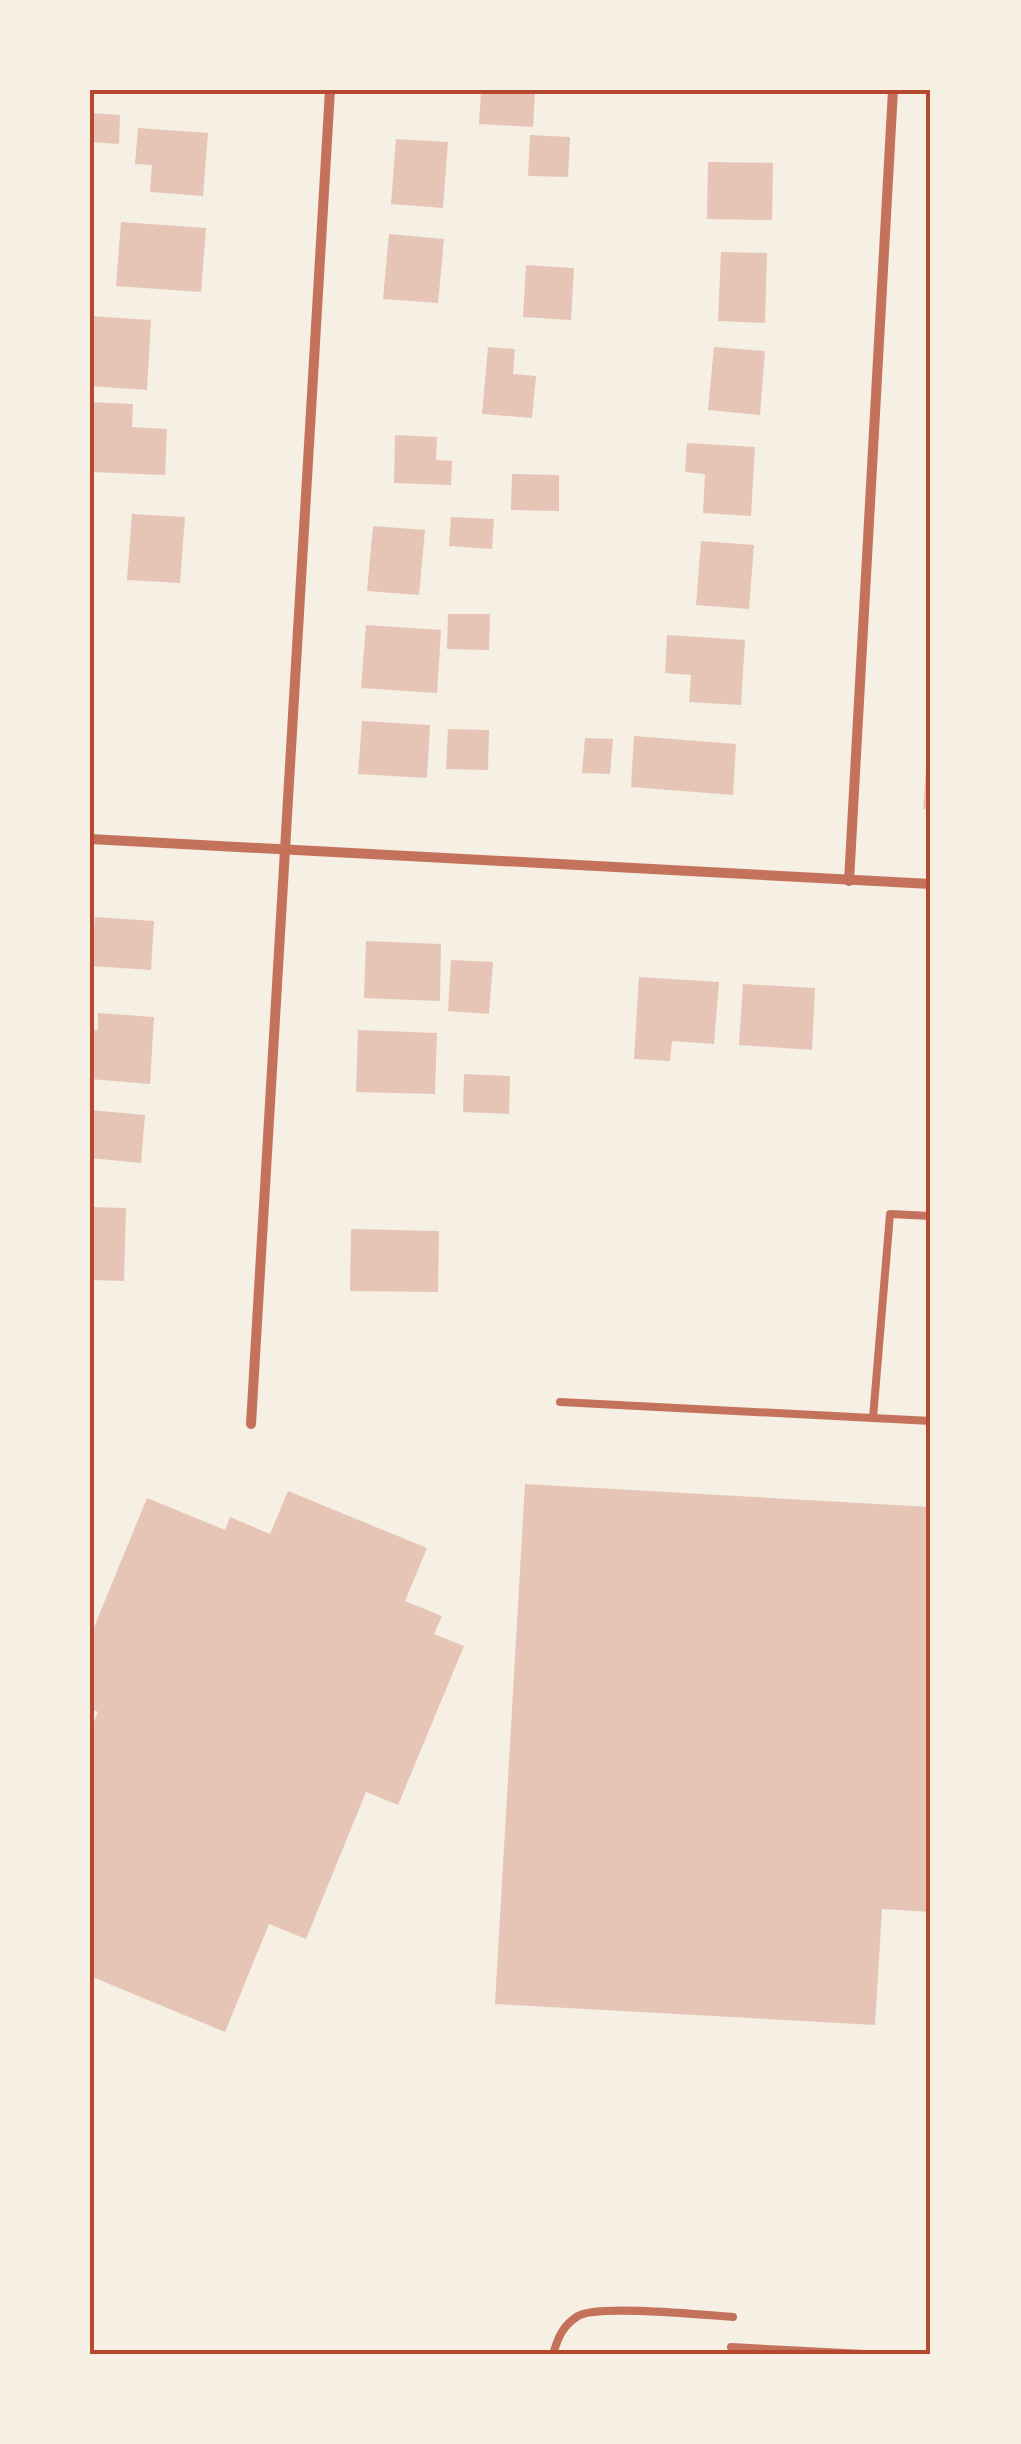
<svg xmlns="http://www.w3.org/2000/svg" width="1021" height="2444" font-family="Quicksand,sans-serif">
  <rect width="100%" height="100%" fill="#f6efe4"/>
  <g fill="#e6c5b7">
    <path d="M481 90H535L533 127 479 124Z"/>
    <path d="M90 113 120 115 119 144 90 142Z"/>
    <path d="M138 128 208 133 203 196 150 192 152 165 135 164Z"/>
    <path d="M530 135 570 137 568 177 528 176Z"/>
    <path d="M396 139 448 142 443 208 391 204Z"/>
    <path d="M708 162 773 163 772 220 707 219Z"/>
    <path d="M121 222 206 228 201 292 116 286Z"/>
    <path d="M389 234 444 239 438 303 383 299Z"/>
    <path d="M721 252 767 253 765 323 718 321Z"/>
    <path d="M526 265 574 268 571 320 523 317Z"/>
    <path d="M90 316 151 320 147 390 90 386Z"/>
    <path d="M488 347 515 349 513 374 536 376 532 418 482 414Z"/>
    <path d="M714 347 765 351 760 415 708 410Z"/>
    <path d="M90 402 133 404 132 427 167 429 165 475 90 472Z"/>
    <path d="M395 435 437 437 436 460 452 461 451 485 394 483Z"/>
    <path d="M687 443 755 447 751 516 703 513 705 474 685 472Z"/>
    <path d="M512 474 559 475V511L511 510Z"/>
    <path d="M132 514 185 517 180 583 127 580Z"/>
    <path d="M451 517 494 519 492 549 449 546Z"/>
    <path d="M373 526 425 530 419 595 367 591Z"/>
    <path d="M701 541 754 545 749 609 696 605Z"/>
    <path d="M448 614H490L489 650 447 649Z"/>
    <path d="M366 625 441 630 437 693 361 688Z"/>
    <path d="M667 635 745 640 741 705 689 702 691 675 665 673Z"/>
    <path d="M362 721 430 725 427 778 358 774Z"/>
    <path d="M448 729 489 730 488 770 446 769Z"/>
    <path d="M634 736 736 744 733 795 631 787Z"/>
    <path d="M585 738 613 739 610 774 582 773Z"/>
    <path d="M928 740H931V810L923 809Z"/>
    <path d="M95 917 154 921 151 970 91 966Z"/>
    <path d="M366 941 441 944 440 1001 364 998Z"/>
    <path d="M451 960 493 962 489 1014 448 1011Z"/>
    <path d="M639 977 719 982 714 1044 672 1041 670 1061 634 1059Z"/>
    <path d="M743 984 815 988 812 1050 739 1045Z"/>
    <path d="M98 1013 154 1017 150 1084 90 1079V1030H98Z"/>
    <path d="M358 1030 437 1033 435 1094 356 1092Z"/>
    <path d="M464 1074 510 1076 509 1114 463 1112Z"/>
    <path d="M90 1110 145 1115 141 1163 90 1158Z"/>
    <path d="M90 1207 126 1208 124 1281 90 1280Z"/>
    <path d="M351 1229 439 1231 438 1292 350 1291Z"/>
    <path d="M525 1484 931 1507V1912L882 1909 875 2025 495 2004Z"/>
    <path d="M288 1491 427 1548 405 1601 442 1616 434 1634 464 1646 398 1805 366 1792 306 1939 269 1924 225 2032 90 1976V1731L98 1712 90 1708V1637L147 1498 225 1530 230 1517 270 1534Z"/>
  </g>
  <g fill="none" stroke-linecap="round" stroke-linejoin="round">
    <g stroke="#c5725c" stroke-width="8">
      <path d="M560 1402 931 1421"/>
      <path d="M873 1418 890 1214 931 1216"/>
      <path d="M731 2347 864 2354"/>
      <path d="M553 2354C558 2338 562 2326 578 2316 597 2304 705 2315 733 2317"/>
    </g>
    <g stroke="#c5725c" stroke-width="10">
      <path d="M90 839 931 884"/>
      <path d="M849 881 893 90"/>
      <path d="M251 1424 330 90"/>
    </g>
  </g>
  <rect width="1021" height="2444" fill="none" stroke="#f6efe4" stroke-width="185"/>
  <rect x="92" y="92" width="836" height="2260" fill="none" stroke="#b5482f" stroke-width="4"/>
</svg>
